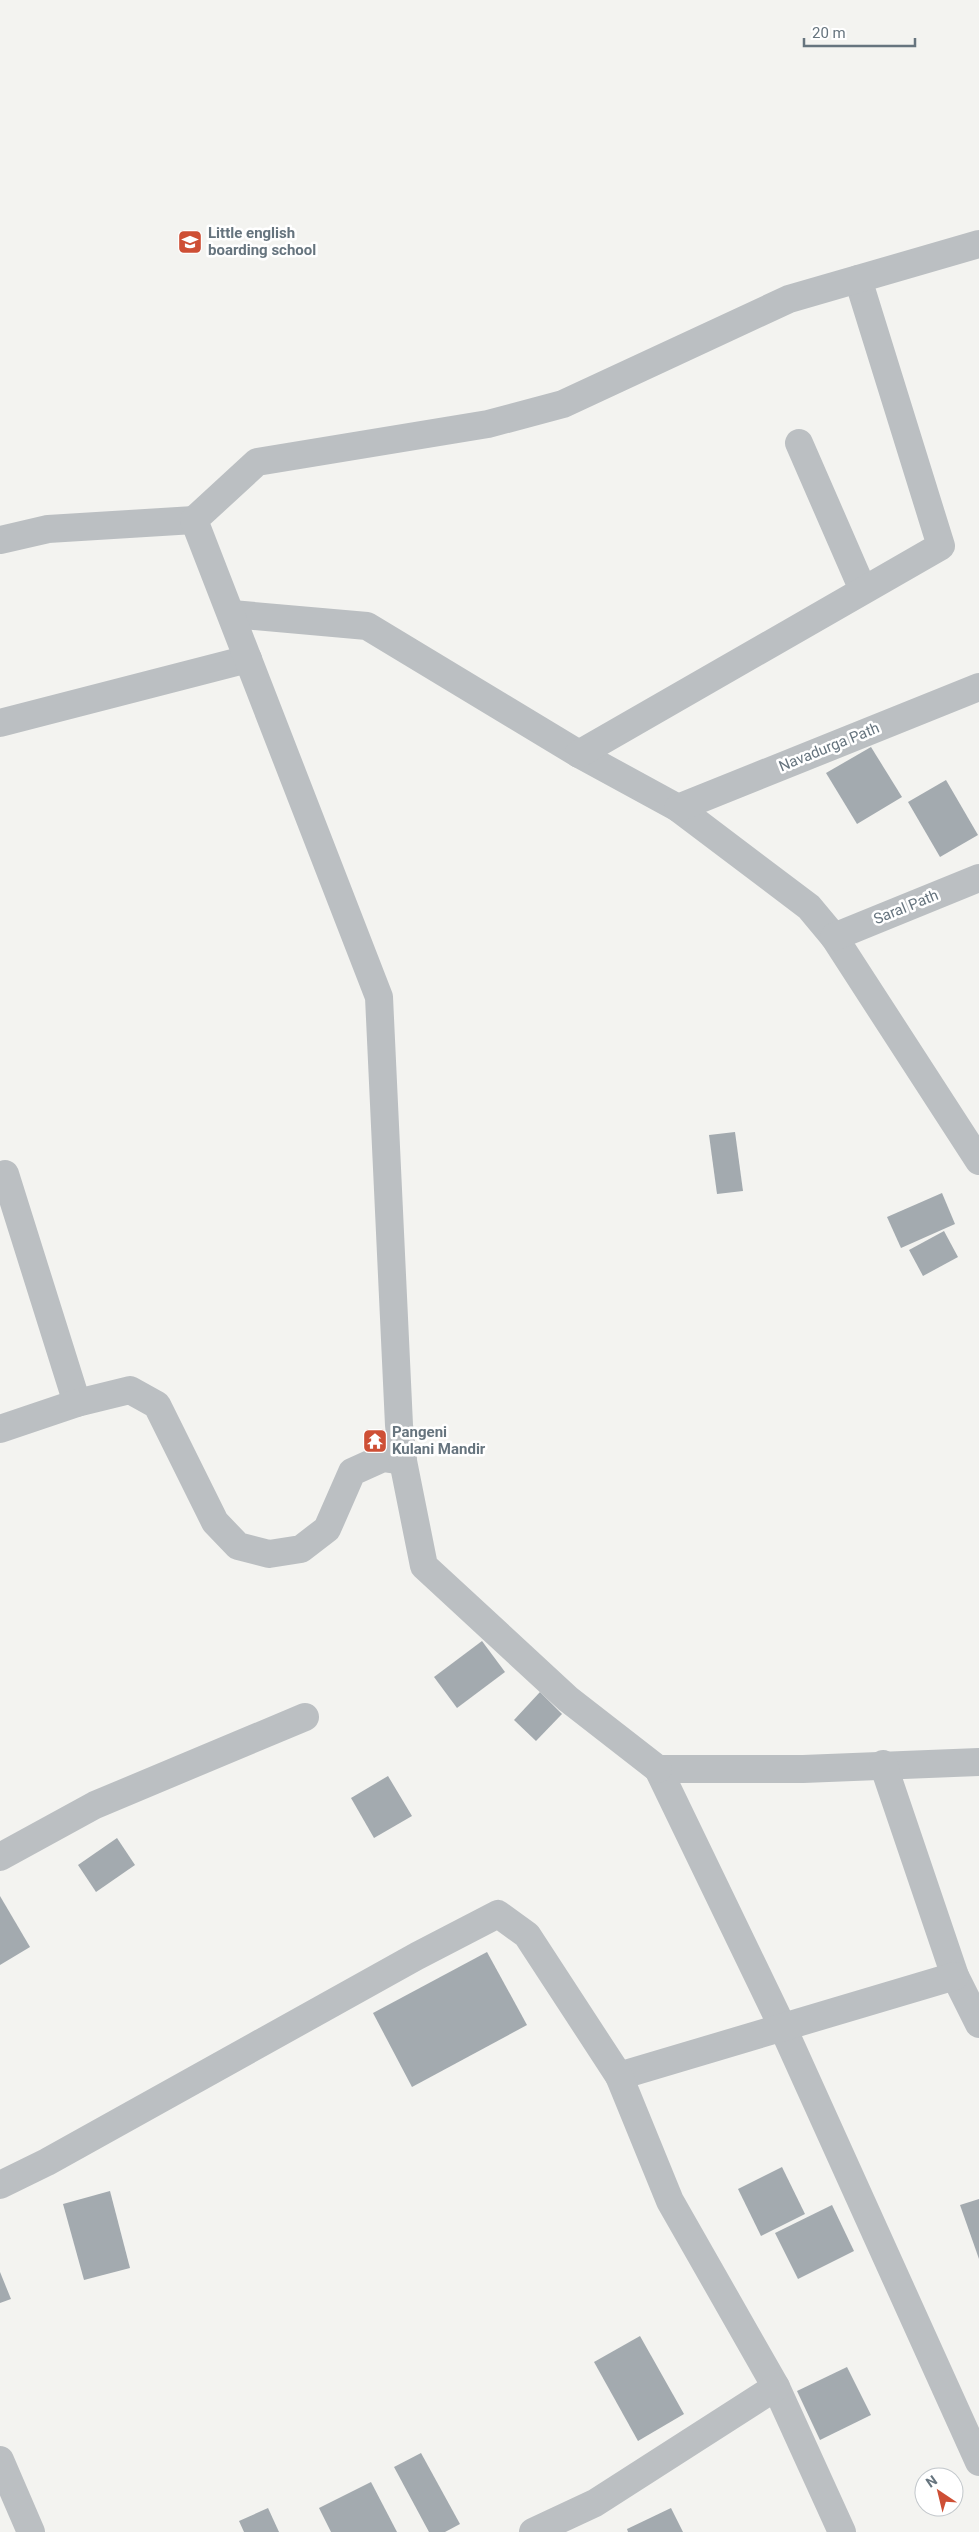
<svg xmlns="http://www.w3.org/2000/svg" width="979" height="2532" font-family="Roboto,sans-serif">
  <rect width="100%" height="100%" fill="#f3f3f0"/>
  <g fill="#a3aaaf">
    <path d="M871 747 902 797 857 824 826 773Z"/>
    <path d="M946 780 978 835 940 857 908 802Z"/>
    <path d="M735 1132 743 1191 717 1194 709 1135Z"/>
    <path d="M942 1193 955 1224 901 1248 887 1217Z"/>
    <path d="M944 1231 958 1257 923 1276 909 1250Z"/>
    <path d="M482 1641 505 1672 457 1708 434 1677Z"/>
    <path d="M540 1692 562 1714 536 1741 514 1720Z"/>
    <path d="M388 1776 412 1816 374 1838 351 1798Z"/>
    <path d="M117 1838 135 1865 96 1892 78 1865Z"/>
    <path d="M0 1896 30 1947 0 1965Z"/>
    <path d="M487 1952 527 2025 412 2087 373 2013Z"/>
    <path d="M782 2167 805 2214 761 2236 738 2189Z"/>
    <path d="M110 2191 130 2268 84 2280 63 2204Z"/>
    <path d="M979 2199V2259L960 2205Z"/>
    <path d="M832 2205 854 2251 798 2279 775 2233Z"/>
    <path d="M0 2272 11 2299 0 2303Z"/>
    <path d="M640 2336 684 2414 638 2441 594 2362Z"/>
    <path d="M847 2367 871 2415 820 2440 797 2391Z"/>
    <path d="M421 2453 460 2524 445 2532H429L394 2467Z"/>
    <path d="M371 2482 397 2532H331L319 2508Z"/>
    <path d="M268 2508 279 2532H244L239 2521Z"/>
    <path d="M671 2508 683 2532H628L627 2529Z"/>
  </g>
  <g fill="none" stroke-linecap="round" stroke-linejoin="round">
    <g stroke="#bbbfc2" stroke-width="28">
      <path d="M799 443 863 590"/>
      <path d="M0 540 48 529 194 520"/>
      <path d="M232 614 367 626 579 754 678 808 809 907 834 937 979 1161"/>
      <path d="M0 723 248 659"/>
      <path d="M579 754 941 546 858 279"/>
      <path d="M678 808 979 687"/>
      <path d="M834 937 979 878"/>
      <path d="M0 1176 5 1174 77 1403"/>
      <path d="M0 1429 77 1403 130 1390 157 1405 215 1522 238 1546 269 1554 301 1549 327 1529 352 1472 383 1458 403 1461"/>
      <path d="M979 1762 803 1769H658L783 2028 979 2462"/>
      <path d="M883 1764 955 1976 979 2024"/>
      <path d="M658 1769 568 1699 424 1566 403 1461 399 1425 379 997 194 520 257 462 488 424 563 404 789 299 979 244"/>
      <path d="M0 1857 95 1805 305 1717"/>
      <path d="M619 2076 955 1976"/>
      <path d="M0 2185 47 2162 417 1956 498 1914 527 1935 619 2076 670 2201 776 2387 842 2532"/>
      <path d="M0 2460 31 2532"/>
      <path d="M533 2532 595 2503 776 2387"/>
    </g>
  </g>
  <defs>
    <symbol id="school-square" viewBox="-11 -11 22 22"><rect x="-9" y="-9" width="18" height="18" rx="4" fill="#ce4f35" stroke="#fff"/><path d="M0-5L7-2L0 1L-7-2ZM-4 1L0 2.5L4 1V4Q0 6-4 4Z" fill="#fff"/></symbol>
    <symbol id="temple-square" viewBox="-11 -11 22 22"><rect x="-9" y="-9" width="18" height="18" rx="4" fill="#ce4f35" stroke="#fff"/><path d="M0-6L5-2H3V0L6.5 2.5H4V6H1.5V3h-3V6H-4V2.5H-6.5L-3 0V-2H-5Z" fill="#fff"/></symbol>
  </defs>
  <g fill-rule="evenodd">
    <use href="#school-square" x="176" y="228" width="28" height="28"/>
    <use href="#temple-square" x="361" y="1427" width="28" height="28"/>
  </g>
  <g text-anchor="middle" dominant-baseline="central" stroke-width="5" stroke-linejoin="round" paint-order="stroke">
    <g font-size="15" font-weight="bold" fill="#66747e" stroke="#fff" text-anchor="start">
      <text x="208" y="233">Little english<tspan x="208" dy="17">boarding school</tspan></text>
      <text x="392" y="1432">Pangeni<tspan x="392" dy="17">Kulani Mandir</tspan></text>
    </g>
    <g font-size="15" fill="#66747e" stroke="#fff">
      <text transform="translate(829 747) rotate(-22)">Navadurga Path</text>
      <text transform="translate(906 907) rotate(-22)">Saral Path</text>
    </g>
  </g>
  <g transform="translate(939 2492) rotate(325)"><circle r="24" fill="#ffffff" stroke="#c2c7cb"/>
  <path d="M0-4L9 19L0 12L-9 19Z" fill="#ce4f35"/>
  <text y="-8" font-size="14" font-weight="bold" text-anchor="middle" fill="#66747e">N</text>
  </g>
  <path d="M804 38v8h111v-8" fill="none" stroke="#66747e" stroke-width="2.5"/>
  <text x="812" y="38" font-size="15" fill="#66747e" stroke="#ffffff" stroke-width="4" paint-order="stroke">20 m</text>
</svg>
